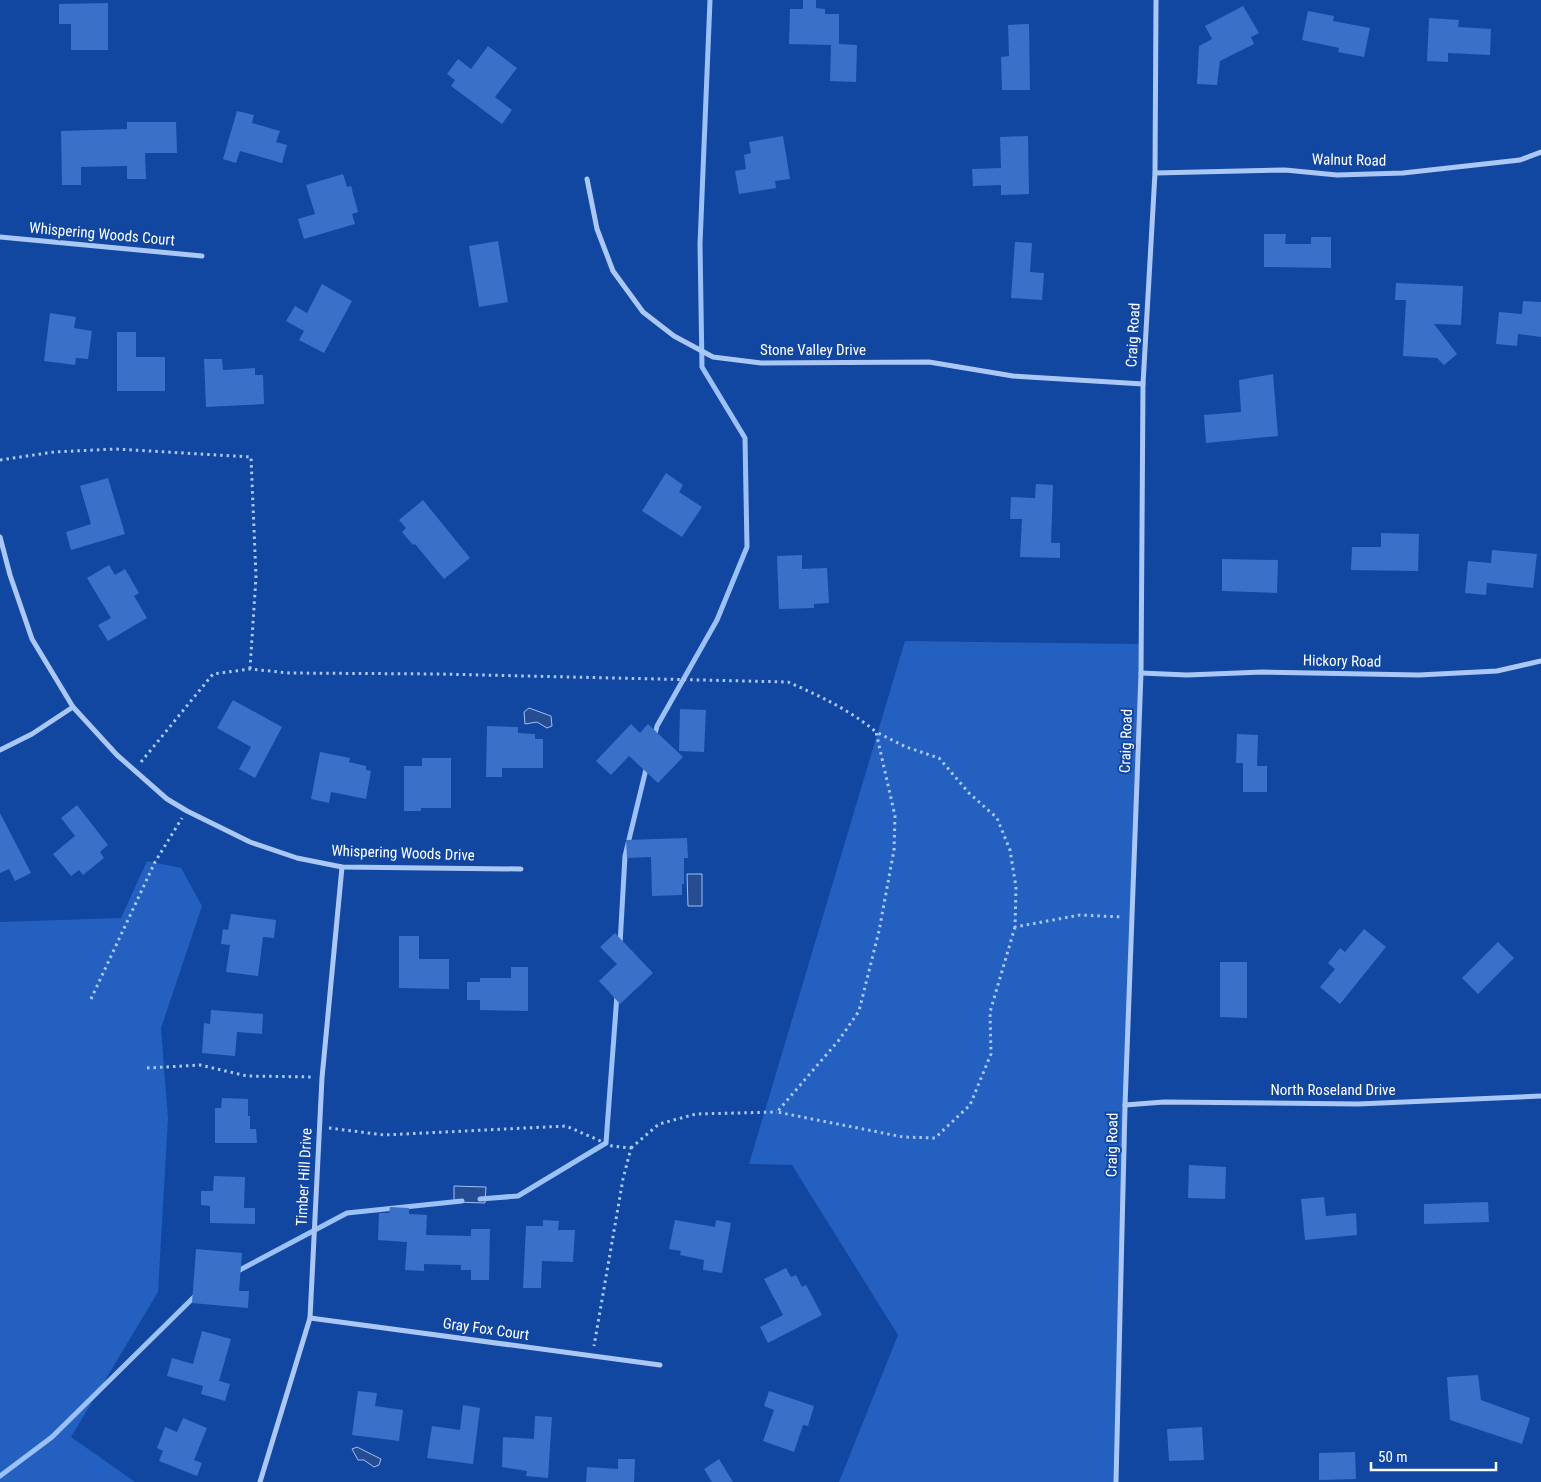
<svg xmlns="http://www.w3.org/2000/svg" width="1541" height="1482" font-family="'Roboto Condensed',sans-serif">
  <rect width="100%" height="100%" fill="#1147a1"/>
  <g fill="#2460bf">
    <path d="M905 641 1141 644 1117 1482H839L898 1335 792 1165 749 1164Z"/>
    <path d="M147 861 181 868 202 906 161 1028 168 1119 158 1292 71 1437 135 1482H0V922L121 918Z"/>
  </g>
  <g fill="#264d91" stroke="#9cc1f8">
    <path d="M529 708 551 716 552 726 547 728 537 722 525 724 524 712Z"/>
    <path d="M687 874H702V906H688Z"/>
    <path d="M454 1186 486 1187 485 1203 454 1202Z"/>
    <path d="M357 1447 381 1459 379 1465 374 1467 364 1460H358L352 1449Z"/>
  </g>
  <g fill="none" stroke-linecap="round" stroke-linejoin="round">
    <g stroke="#9cc1f8" stroke-width="5">
      <path d="M654 738 657 726 717 620 747 547 745 438 702 367 700 244 710 0"/>
      <path d="M620 944 625 856 647 765"/>
      <path d="M480 1199 518 1196 606 1143 617 995"/>
      <path d="M236 1272 347 1213 462 1201"/>
      <path d="M0 1476 52 1437 196 1295"/>
    </g>
  </g>
  <g fill="#3a70c8">
    <path d="M803 0H816V8L825 9V14H839V44L857 45 856 82 830 81 831 45 789 44 790 9H803Z"/>
    <path d="M108 3V50H71V24H59V4Z"/>
    <path d="M1243 6 1259 33 1251 37 1254 44 1220 61 1217 85 1197 84 1199 46 1212 39 1205 26Z"/>
    <path d="M1308 11 1334 16 1333 21 1370 28 1364 57 1338 52 1339 48 1302 40Z"/>
    <path d="M1429 18 1459 20 1458 27 1491 29 1490 55 1448 53V62L1427 61Z"/>
    <path d="M1029 24 1030 90H1002L1001 57 1009 56 1008 25Z"/>
    <path d="M488 46 517 68 495 97 512 110 502 124 451 86 455 80 447 74 458 59 471 69Z"/>
    <path d="M237 111 254 115 252 123 280 131 276 142 287 145 282 163 240 151 236 163 223 159Z"/>
    <path d="M127 122H176L177 153H145L146 179H127V166L81 167V185H62L61 131 127 129Z"/>
    <path d="M783 136 790 179 775 181 776 188 739 194 735 171 746 169 744 155 751 153 749 142Z"/>
    <path d="M1028 136 1029 194 1001 195V185L973 186 972 169 1001 168 1000 137Z"/>
    <path d="M343 174 347 187 351 186 358 212 352 214 355 224 304 239 298 219 315 214 306 185Z"/>
    <path d="M1264 234H1286L1285 244H1311V237H1331V268L1264 267Z"/>
    <path d="M498 241 508 302 479 307 469 246Z"/>
    <path d="M1015 242 1032 243 1030 272 1044 273 1042 300 1011 298Z"/>
    <path d="M1396 283 1463 286 1461 325 1434 324 1457 354 1444 365 1437 358 1403 356 1406 300H1395Z"/>
    <path d="M322 284 352 301 324 353 299 340 304 331 286 321 295 306 307 313Z"/>
    <path d="M1523 301 1541 302V337L1518 334 1517 346 1496 344 1499 312 1522 314Z"/>
    <path d="M50 313 76 317 74 328 92 331 88 359 76 358 75 365 44 361Z"/>
    <path d="M117 332H136V357H165V391H117Z"/>
    <path d="M204 359H222L223 370 255 368V375H263L264 404 206 407Z"/>
    <path d="M1273 374 1278 436 1206 443 1204 415 1241 412 1239 380Z"/>
    <path d="M666 473 683 485 679 492 702 507 682 537 642 511Z"/>
    <path d="M108 478 125 534 71 550 66 532 91 524 80 486Z"/>
    <path d="M1036 484 1053 485 1051 543H1060V558L1020 557 1022 519H1010L1011 497 1035 498Z"/>
    <path d="M423 500 470 558 444 579 415 544 413 545 402 532 406 528 399 520Z"/>
    <path d="M1381 533 1419 534 1418 571 1351 570 1352 547H1381Z"/>
    <path d="M1492 550 1537 554 1533 588 1487 583 1486 595 1465 593 1468 561 1491 563Z"/>
    <path d="M802 555V569L827 568 829 603 814 604V608L779 609 777 556Z"/>
    <path d="M1222 559 1278 560 1277 593 1222 591Z"/>
    <path d="M109 565 115 575 125 569 139 593 134 596 147 618 108 641 98 625 111 618 87 578Z"/>
    <path d="M233 700 282 727 255 778 239 769 251 747 217 728Z"/>
    <path d="M680 709 706 710 704 752 679 751Z"/>
    <path d="M631 724 640 733 648 724 683 757 658 783 629 756 611 775 596 761Z"/>
    <path d="M487 726 518 727V733L535 734V739H543V768H502V777H486Z"/>
    <path d="M1237 734 1258 735 1257 766H1267V792H1243V763H1236Z"/>
    <path d="M320 752 350 758 349 762 366 766V770L371 771 366 799 331 792 329 803 311 799Z"/>
    <path d="M422 758H451V808H421V811H404V766H422Z"/>
    <path d="M77 805 108 845 100 852 104 858 83 875 79 870 71 876 53 854 75 836 61 818Z"/>
    <path d="M0 813 31 873 15 881 9 869 0 873Z"/>
    <path d="M687 838 688 858H684V884H682V895L652 896 651 857 627 858 626 840Z"/>
    <path d="M231 914 276 920 274 938 263 937 258 976 226 972 230 945 221 944 223 929 228 930Z"/>
    <path d="M1364 929 1386 947 1340 1004 1320 987 1335 969 1328 963 1340 948 1345 952Z"/>
    <path d="M615 933 653 973 620 1004 599 981 617 964 600 947Z"/>
    <path d="M399 936H419V959H449V989L399 988Z"/>
    <path d="M1498 942 1514 958 1478 994 1462 978Z"/>
    <path d="M1220 962H1247V1018L1220 1017Z"/>
    <path d="M511 967H528V1011L480 1010V1000H467V982H480V978H511Z"/>
    <path d="M211 1010 263 1014 262 1034 237 1032 235 1056 202 1053 204 1023 210 1024Z"/>
    <path d="M222 1098 248 1099V1116H250V1129H256L257 1143H215V1108H221Z"/>
    <path d="M1189 1165 1226 1167 1225 1199 1188 1198Z"/>
    <path d="M214 1176 245 1177 244 1208H255V1224L210 1223V1206L201 1205V1191H213Z"/>
    <path d="M1324 1197 1326 1216 1356 1213 1357 1235 1305 1240 1301 1199Z"/>
    <path d="M1488 1202 1489 1222 1424 1224V1204Z"/>
    <path d="M390 1207 409 1208V1214L427 1215 426 1235 471 1236V1229H490L489 1280H471V1270H461V1265L424 1264V1271L405 1270 407 1242 378 1240 379 1213H389Z"/>
    <path d="M543 1220 559 1221 558 1230H575L573 1262 542 1261 541 1288H523L526 1226H543Z"/>
    <path d="M675 1220 715 1227 716 1220 731 1223 722 1273 703 1270 704 1260 680 1255 681 1251 669 1249Z"/>
    <path d="M196 1249 242 1253 239 1291H249L248 1308 192 1303Z"/>
    <path d="M786 1268 791 1277 796 1275 802 1287 806 1285 822 1315 768 1343 760 1327 783 1315 764 1279Z"/>
    <path d="M202 1331 231 1339 219 1381 230 1384 225 1401 201 1394 203 1386 167 1376 172 1358 193 1364Z"/>
    <path d="M1478 1375 1481 1400 1530 1418 1522 1444 1450 1420 1447 1377Z"/>
    <path d="M358 1391 377 1393 375 1406 403 1410 399 1441 352 1435Z"/>
    <path d="M769 1391 814 1406 808 1426 803 1425 794 1452 763 1441 774 1410 764 1406Z"/>
    <path d="M463 1405 480 1408 473 1464 427 1458 432 1426 460 1430Z"/>
    <path d="M535 1416 552 1417 548 1478 526 1476 527 1471 502 1467 503 1437 534 1439Z"/>
    <path d="M183 1418 207 1428 194 1460 202 1463 197 1476 159 1461 163 1451 157 1448 165 1427 177 1432Z"/>
    <path d="M1202 1427 1204 1460 1169 1461 1167 1429Z"/>
    <path d="M1355 1452 1356 1479 1319 1480V1453Z"/>
    <path d="M618 1459H635L634 1482H586L587 1467 618 1469Z"/>
    <path d="M719 1459 733 1482H712L704 1469Z"/>
  </g>
  <g fill="none" stroke-linecap="round" stroke-linejoin="round">
    <g stroke="#aac7f5" stroke-width="3" stroke-dasharray="2.5 4" stroke-linecap="butt">
      <path d="M0 460 54 452 116 449 251 457 256 577 250 669"/>
      <path d="M141 762 213 674 250 669 289 673 439 674 788 682C820 696 850 710 876 732"/>
      <path d="M1015 927 990 1012 991 1054 970 1105 935 1138 903 1137 777 1112 839 1040 859 1011 879 931 894 850 895 816 876 732 906 747 939 758 969 793 997 818 1010 850 1016 887 1015 927 1080 915 1122 917"/>
      <path d="M91 999 155 862 182 818"/>
      <path d="M147 1068 200 1065 247 1076 314 1077"/>
      <path d="M329 1128 384 1135 566 1126 612 1146 631 1148 623 1179 594 1346"/>
      <path d="M631 1148 659 1124 696 1114 777 1112"/>
    </g>
    <g stroke="#aac7f5" stroke-width="5">
      <path d="M1155 173 1285 170 1337 175 1403 173 1520 160 1541 152"/>
      <path d="M587 179 597 229 613 271 643 312 674 336 713 357 761 363 929 362 1013 376 1143 384"/>
      <path d="M0 237 202 256"/>
      <path d="M0 537 10 575 32 639 73 707 117 755 167 799 187 811 250 842 297 858 342 867 521 869"/>
      <path d="M1141 673 1187 675 1263 672 1419 675 1497 671 1541 661"/>
      <path d="M0 750 32 734 73 707"/>
      <path d="M1125 1105 1164 1102 1358 1104 1541 1096"/>
      <path d="M310 1318 660 1365"/>
      <path d="M260 1482 310 1318 322 1078 342 867"/>
      <path d="M1116 1482 1125 1105 1141 673 1143 384 1155 173 1156 0"/>
    </g>
  </g>
  <g text-anchor="middle" dominant-baseline="central" stroke-width="4" stroke-linejoin="round" paint-order="stroke">
    <g font-size="15" fill="#fff" stroke="#1147a1">
      <text transform="translate(1349 160) rotate(1)">Walnut Road</text>
      <text transform="translate(102 234) rotate(5)">Whispering Woods Court</text>
      <text transform="translate(1133 335) rotate(-87)">Craig Road</text>
      <text x="813" y="350">Stone Valley Drive</text>
      <text transform="translate(1342 661) rotate(1)">Hickory Road</text>
      <text transform="translate(1126 741) rotate(-88)">Craig Road</text>
      <text transform="translate(403 853) rotate(2)">Whispering Woods Drive</text>
      <text x="1333" y="1090">North Roseland Drive</text>
      <text transform="translate(1112 1145) rotate(-89)">Craig Road</text>
      <text transform="translate(304 1177) rotate(-87)">Timber Hill Drive</text>
      <text transform="translate(486 1329) rotate(8)">Gray Fox Court</text>
    </g>
  </g>
  <path d="M1371 1462v8h125v-8" fill="none" stroke="#ffffff" stroke-width="2.5"/>
  <text x="1378" y="1462" font-size="15" fill="#ffffff" stroke="#1147a1" stroke-width="4" paint-order="stroke">50 m</text>
</svg>
